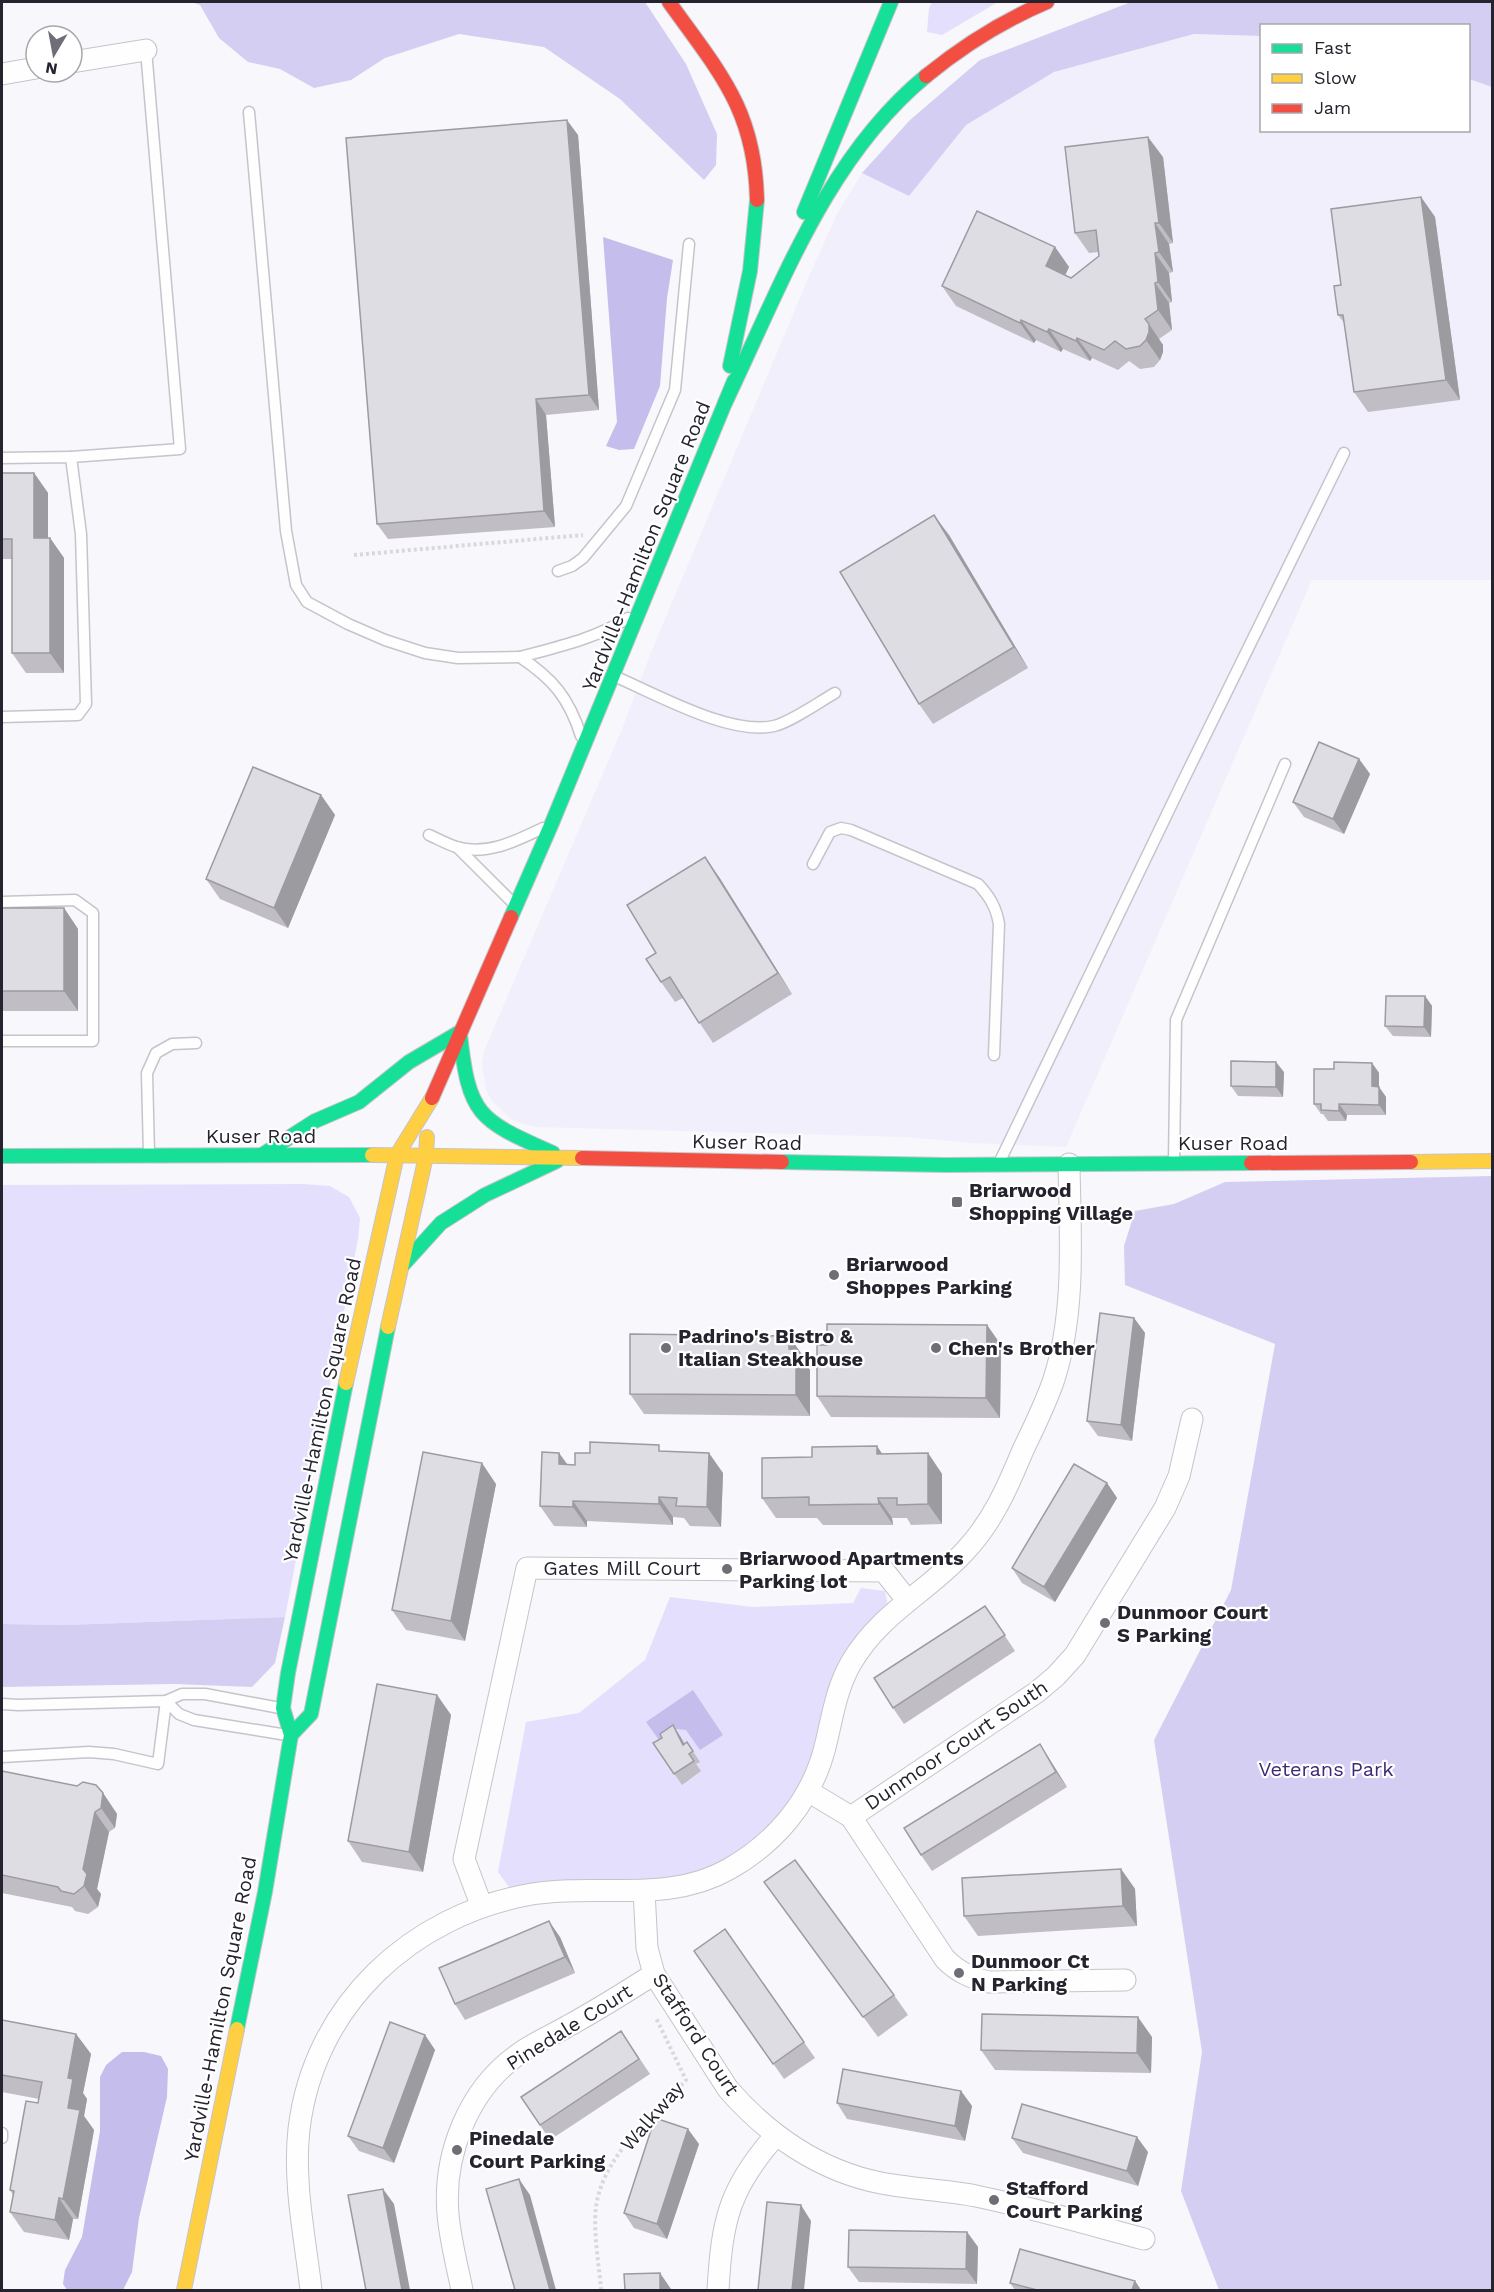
<svg xmlns="http://www.w3.org/2000/svg" width="1494" height="2292" font-family="'Work Sans',sans-serif">
  <rect width="100%" height="100%" fill="#f8f7fb"/>
  <path fill="#f1effc" d="M1194 34 1261 36 1262 130H1468L1469 79 1492 87V580H1312L1066 1147 972 1143 905 1137 538 1127 523 1124 511 1119 491 1100 486 1089 482 1064 484 1051 622 729 652 650 810 274 836 216 862 173 909 195 966 125 1054 72Z"/>
  <g fill="#e4dffd">
    <path d="M932 2H998L942 35 927 32 929 8Z"/>
    <path d="M303 1184 330 1186 349 1197 360 1218 358 1239 285 1617 66 1625 2 1624V1185Z"/>
    <path d="M861 1588 885 1591 888 1606 807 1781 767 1837 693 1878 511 1890 498 1872 526 1722 579 1713 645 1660 670 1597 753 1607 853 1603Z"/>
  </g>
  <g fill="#d4cef3">
    <path d="M191 2H645L686 64 717 134 716 165 704 180 620 99 544 47 459 34 385 58 351 80 314 88 280 69 248 62 219 38 200 5Z"/>
    <path d="M1131 2H1492V87L1469 79 1468 26H1262L1261 36 1194 34 1054 72 966 125 909 196 862 173 910 120 980 60Z"/>
    <path d="M1492 1176V2290H1219L1181 2191 1202 2052 1154 1740 1231 1590 1275 1344 1125 1285 1124 1246 1135 1211 1174 1204 1225 1182Z"/>
    <path d="M285 1617 275 1663 252 1687 174 1684 2 1687V1624L66 1625Z"/>
  </g>
  <g fill="#c5bdeb">
    <path d="M603 237 673 260 667 298 660 386 634 449 619 450 606 446 617 422Z"/>
    <path d="M693 1690 723 1735 700 1750 686 1730 676 1729 659 1740 646 1722Z"/>
    <path d="M122 2052H144L161 2056 168 2069 167 2097 139 2218 132 2272 123 2290H67L63 2284 65 2270 82 2237 100 2131V2077L106 2065Z"/>
  </g>
  <g fill="none" stroke-linecap="round" stroke-linejoin="round">
    <defs>
      <g id="lane">
        <path d="M249 112 286 531 296 585 307 602 348 624 385 640 425 653 458 658 520 657"/>
        <path d="M71 457 180 449 146 50"/>
        <path d="M2 458 71 457 81 534 86 704 78 715 2 717"/>
        <path d="M558 571 572 566 583 558 626 506 675 390 689 244"/>
        <path d="M614 676C656 694 730 736 774 726 791 722 819 702 835 693"/>
        <path d="M581 736C569 698 553 679 520 657 557 647 595 639 628 618"/>
        <path d="M429 835C438 839 447 844 456 847 487 856 516 841 543 828"/>
        <path d="M457 847 514 904"/>
        <path d="M813 864 830 832 841 828 851 830 978 884C990 897 996 907 999 924L994 1055"/>
        <path d="M2 902 75 900 93 913V1041H2"/>
        <path d="M149 1155 147 1073 156 1053 172 1044 196 1043"/>
        <path d="M1000 1161 1182 783 1344 453"/>
        <path d="M1174 1163 1176 1020 1285 764"/>
        <path d="M166 1701 179 1714 194 1720 287 1735"/>
        <path d="M2 1704 18 1705 166 1701 182 1694H205L280 1708"/>
        <path d="M2 1757 89 1752 114 1754 158 1764 166 1701"/>
        <path d="M2 2133V2138"/>
      </g>
      <g id="street">
        <path d="M72 62 146 50"/>
        <path d="M2 74 36 68"/>
        <path d="M808 1791 851 1817 945 1959C958 1972 971 1978 989 1982L1125 1980"/>
        <path d="M851 1817 1037 1692 1056 1676 1075 1655 1165 1508 1179 1476 1192 1419"/>
        <path d="M644 1891 647 1948 654 1974 728 2089C768 2135 820 2171 881 2183 912 2189 945 2190 976 2196 1033 2208 1088 2224 1144 2239"/>
        <path d="M482 1907 464 1859 527 1568 884 1571 907 1600"/>
        <path d="M311 2290C305 2237 293 2183 299 2129 314 2004 412 1915 532 1894 599 1883 668 1904 729 1869 775 1843 810 1802 824 1751 832 1721 835 1691 851 1663 881 1612 928 1592 966 1550 993 1521 1008 1486 1023 1450 1034 1427 1046 1403 1054 1379 1076 1311 1070 1234 1069 1164"/>
        <path d="M462 2290C457 2265 450 2239 448 2214 443 2155 468 2091 516 2056 531 2044 551 2036 568 2026 597 2010 626 1992 654 1974"/>
        <path d="M718 2290C722 2220 729 2188 776 2135"/>
      </g>
      <g id="fast">
        <path d="M804 212 891 2"/>
        <path d="M730 366 750 271 757 200"/>
        <path d="M725 403C780 289 826 158 926 76"/>
        <path d="M511 917 552 823 734 381"/>
        <path d="M460 1034C469 1117 479 1120 553 1153"/>
        <path d="M262 1155 315 1121 359 1102 409 1062 460 1032"/>
        <path d="M2 1156 372 1155"/>
        <path d="M782 1162 945 1165 1251 1163"/>
        <path d="M402 1266 441 1223 485 1195 557 1161"/>
        <path d="M291 1735 311 1714 388 1327"/>
        <path d="M237 2029 265 1892 291 1735 283 1708 288 1673 346 1383"/>
      </g>
      <g id="slow">
        <path d="M372 1155 582 1158"/>
        <path d="M1411 1162 1492 1161"/>
        <path d="M388 1327 426 1156 427 1137"/>
        <path d="M346 1383 397 1155 432 1098"/>
        <path d="M184 2290 237 2029"/>
      </g>
      <g id="jam">
        <path d="M669 2C719 72 755 109 757 200"/>
        <path d="M926 76C964 45 1002 21 1047 2"/>
        <path d="M432 1098 511 917"/>
        <path d="M582 1158 782 1162"/>
        <path d="M1251 1163 1411 1162"/>
      </g>
    </defs>
    <use href="#lane" stroke="#c5c4cb" stroke-width="13"/>
    <use href="#street" stroke="#c5c4cb" stroke-width="23"/>
    <use href="#fast" stroke="#c5c4cb" stroke-width="16"/>
    <use href="#slow" stroke="#c5c4cb" stroke-width="16"/>
    <use href="#jam" stroke="#c5c4cb" stroke-width="16"/>
    <g stroke="#d9d8da" stroke-width="4" stroke-dasharray="3 3" stroke-linecap="butt">
      <path d="M354 555 583 535"/>
      <path d="M601 2290C599 2263 593 2234 596 2207 603 2155 653 2116 686 2080L656 2018"/>
    </g>
    <use href="#lane" stroke="#fefefe" stroke-width="10"/>
    <use href="#street" stroke="#fefefe" stroke-width="21"/>
    <use href="#fast" stroke="#16e098" stroke-width="14"/>
    <use href="#slow" stroke="#ffcf43" stroke-width="14"/>
    <use href="#jam" stroke="#f24e42" stroke-width="14"/>
  </g>
  <g fill="#c0bec4">
    <path d="M578 135 599 410 546 415 555 527 388 539 377 524Z"/>
    <path d="M1163 157 1173 243 1169 244 1173 272 1169 273 1172 302 1169 303 1172 330 1159 339 1163 345V352L1160 360 1154 367 1140 369 1129 361 1118 370 1092 358 1090 361 1063 349 1061 352 1036 340 1034 343 956 306 942 286 1055 247 1069 267 1065 275 1071 278 1099 256V252L1089 253 1075 233Z"/>
    <path d="M1421 197 1435 217 1460 400 1368 412 1354 392 1345 324 1338 315 1341 285Z"/>
    <path d="M2 473H34L48 493V538H50L64 558V673H26L12 653V559H2Z"/>
    <path d="M949 535 1028 668 933 724 919 704Z"/>
    <path d="M1359 759 1370 774 1344 834 1304 817 1293 802Z"/>
    <path d="M321 795 335 815 288 928 220 899 206 879Z"/>
    <path d="M719 877 792 994 713 1043 683 998 675 1002 661 982 656 953Z"/>
    <path d="M2 908H64L78 929V1011H2Z"/>
    <path d="M1425 996 1432 1006 1431 1037 1393 1036 1385 1026Z"/>
    <path d="M1372 1063 1379 1073V1087L1386 1097V1115H1347L1346 1121H1328L1323 1114H1321L1314 1104 1334 1069Z"/>
    <path d="M1284 1072 1283 1097 1238 1096 1231 1086Z"/>
    <path d="M1134 1318 1145 1333 1132 1441 1098 1436 1087 1421Z"/>
    <path d="M987 1325 1001 1345 1000 1418 831 1417 817 1396 827 1345Z"/>
    <path d="M789 1336 803 1356V1360L810 1370V1416L644 1414 630 1394Z"/>
    <path d="M664 1451 723 1473 721 1527 690 1526 684 1518 673 1517V1525L587 1521V1527L554 1526 540 1506 559 1453 568 1465H575L590 1453Z"/>
    <path d="M928 1453 942 1474V1524L911 1525 907 1518H892L893 1525H823L817 1518H776L762 1498 812 1457 882 1454Z"/>
    <path d="M1107 1483 1117 1498 1055 1602 1022 1583 1012 1568Z"/>
    <path d="M496 1484 465 1641 406 1630 392 1610Z"/>
    <path d="M985 1606 1015 1651 904 1724 893 1708Z"/>
    <path d="M437 1695 451 1715 423 1872 362 1862 348 1841Z"/>
    <path d="M680 1736 685 1744 687 1742 700 1762 696 1764 701 1771 682 1785 653 1743Z"/>
    <path d="M1040 1744 1067 1787 932 1871 921 1855Z"/>
    <path d="M2 1771 103 1793 117 1814 115 1828 109 1832 97 1889 101 1894 98 1907 88 1914 75 1911 72 1907 2 1893Z"/>
    <path d="M1121 1869 1135 1889 1137 1926 978 1936 964 1916Z"/>
    <path d="M764 1882 894 1995 908 2015 878 2037Z"/>
    <path d="M725 1929 815 2058 784 2079 694 1951Z"/>
    <path d="M560 1937 575 1973 465 2020 455 2004Z"/>
    <path d="M2 2020 76 2034 91 2054 83 2093 87 2099 84 2116 94 2130 78 2219H73L69 2240 24 2232 10 2212 13 2195 10 2190 39 2099 2 2092Z"/>
    <path d="M621 2031 650 2074 550 2140 521 2097Z"/>
    <path d="M425 2035 435 2050 394 2163 359 2151 348 2136Z"/>
    <path d="M1152 2037 1151 2073 995 2070 981 2050Z"/>
    <path d="M961 2091 972 2106 965 2141 847 2119 837 2103Z"/>
    <path d="M1012 2138 1148 2152 1138 2186 1023 2153Z"/>
    <path d="M699 2144 667 2239 634 2228 624 2213Z"/>
    <path d="M967 2232 978 2247 977 2284 859 2282 848 2267Z"/>
    <path d="M1135 2281 1141 2290H1015L1010 2283Z"/>
  </g>
  <g fill="#9c9ba0">
    <path d="M567 120 578 135 599 410 589 395Z"/>
    <path d="M1148 137 1163 157 1173 243 1159 223Z"/>
    <path d="M1421 197 1435 217 1460 400 1446 380Z"/>
    <path d="M1155 223 1169 244 1173 272 1159 252Z"/>
    <path d="M1055 247 1069 267 1060 286 1046 266Z"/>
    <path d="M1155 253 1169 273 1172 302 1158 282Z"/>
    <path d="M1155 283 1169 303 1172 330 1158 310Z"/>
    <path d="M1021 320 1036 340 1034 343 1020 323Z"/>
    <path d="M1149 324 1163 345V352L1160 360 1146 340Z"/>
    <path d="M1049 329 1063 349 1061 352 1047 332Z"/>
    <path d="M1077 338 1092 358 1090 361 1076 341Z"/>
    <path d="M536 399 546 415 555 527 544 511Z"/>
    <path d="M34 473 48 493V558L34 538Z"/>
    <path d="M934 515 949 535 1028 668 1014 647Z"/>
    <path d="M50 538 64 558V673L50 653Z"/>
    <path d="M1359 759 1370 774 1344 834 1333 819Z"/>
    <path d="M321 795 335 815 288 928 274 908Z"/>
    <path d="M705 857 719 877 792 994 778 973Z"/>
    <path d="M64 908 78 929V1011L64 991Z"/>
    <path d="M1425 996 1432 1006 1431 1037 1424 1027Z"/>
    <path d="M1276 1062 1284 1072 1283 1097 1276 1087Z"/>
    <path d="M1372 1063 1379 1073V1097L1372 1086Z"/>
    <path d="M1379 1087 1386 1097V1115L1379 1105Z"/>
    <path d="M1339 1104 1347 1115 1346 1121 1339 1111Z"/>
    <path d="M1134 1318 1145 1333 1132 1441 1121 1425Z"/>
    <path d="M987 1325 1001 1345 1000 1418 986 1398Z"/>
    <path d="M789 1336 803 1356V1360L810 1370V1416L796 1395 789 1349Z"/>
    <path d="M877 1446 891 1467 877 1454Z"/>
    <path d="M559 1453 573 1473 559 1464Z"/>
    <path d="M709 1453 723 1473 721 1527 707 1507Z"/>
    <path d="M928 1453 942 1474V1524L928 1504Z"/>
    <path d="M482 1463 496 1484 465 1641 451 1621Z"/>
    <path d="M1107 1483 1117 1498 1055 1602 1044 1587Z"/>
    <path d="M659 1497 673 1517V1525L659 1504Z"/>
    <path d="M878 1498 892 1518 893 1525 879 1504Z"/>
    <path d="M573 1501 587 1521V1527L573 1507Z"/>
    <path d="M437 1695 451 1715 423 1872 409 1852Z"/>
    <path d="M673 1725 680 1736 690 1755 683 1745Z"/>
    <path d="M1040 1744 1050 1760 1067 1787 1056 1772Z"/>
    <path d="M103 1793 117 1814 115 1828 101 1808Z"/>
    <path d="M95 1812 109 1832 97 1889 101 1894 98 1907 84 1886 83 1869Z"/>
    <path d="M1121 1869 1135 1889 1137 1926 1123 1906Z"/>
    <path d="M549 1921 560 1937 575 1973 565 1957Z"/>
    <path d="M1138 2017 1152 2037 1151 2073 1137 2053Z"/>
    <path d="M76 2034 91 2054 83 2093 87 2099 84 2116 94 2130 78 2219 63 2199 68 2078Z"/>
    <path d="M425 2035 435 2050 394 2163 383 2148Z"/>
    <path d="M961 2091 972 2106 965 2141 955 2126Z"/>
    <path d="M688 2129 699 2144 667 2239 657 2224Z"/>
    <path d="M1137 2137 1148 2152 1138 2186 1127 2171Z"/>
    <path d="M519 2179 530 2195 556 2290H550Z"/>
    <path d="M383 2189 394 2204 410 2290H402Z"/>
    <path d="M59 2198 73 2219 69 2240 55 2220Z"/>
    <path d="M801 2205 811 2221 804 2290H792Z"/>
    <path d="M967 2232 978 2247 977 2284 966 2269Z"/>
    <path d="M660 2273 671 2289V2290H660Z"/>
    <path d="M1135 2281 1141 2290H1132Z"/>
  </g>
  <g fill="#dfdde4" stroke="#9c9ba0" stroke-width="1.5">
    <path d="M567 120 589 395 536 399 544 511 377 524 346 138Z"/>
    <path d="M1148 137 1159 223H1155L1159 252 1155 253 1158 282 1155 283 1158 310 1145 319 1149 324V332L1146 340 1140 346 1126 349 1115 341 1104 350 1077 338 1076 341 1049 329 1047 332 1021 320 1020 323 942 286 977 211 1055 247 1046 266 1071 278 1099 256 1096 230 1075 233 1065 147Z"/>
    <path d="M1421 197 1446 380 1354 392 1343 315H1338L1334 286 1341 285 1331 209Z"/>
    <path d="M2 473H34V538H50V653H12V539H2Z"/>
    <path d="M934 515 1014 647 919 704 840 572Z"/>
    <path d="M1319 742 1359 759 1333 819 1293 802Z"/>
    <path d="M253 767 321 795 274 908 206 879Z"/>
    <path d="M705 857 778 973 699 1023 670 977 661 982 646 959 656 953 627 905Z"/>
    <rect x="2" y="908" width="62" height="83"/>
    <path d="M1386 996H1425L1424 1027 1385 1026Z"/>
    <path d="M1231 1061 1276 1062V1087L1231 1086Z"/>
    <path d="M1334 1062 1372 1063V1086L1379 1087V1105L1339 1104V1111L1321 1110V1104H1314V1069H1334Z"/>
    <path d="M1100 1313 1134 1318 1121 1425 1087 1421Z"/>
    <path d="M827 1324 987 1325 986 1398 817 1396V1345H827Z"/>
    <path d="M630 1334 789 1336V1349L796 1350V1395L630 1394Z"/>
    <path d="M590 1442 659 1445V1451L709 1453 707 1507 676 1506 677 1498 659 1497V1504L573 1501V1507L540 1506 542 1452 559 1453V1464L575 1465V1453H590Z"/>
    <path d="M877 1446V1454L928 1453V1504L897 1505V1498H878L879 1504 809 1505V1497L762 1498V1458L812 1457V1447Z"/>
    <path d="M423 1452 482 1463 451 1621 392 1610Z"/>
    <path d="M1074 1464 1107 1483 1044 1587 1012 1568Z"/>
    <path d="M985 1606 1005 1635 893 1708 874 1678Z"/>
    <path d="M377 1684 437 1695 409 1852 348 1841Z"/>
    <path d="M673 1725 683 1745 687 1742 693 1751 689 1754 694 1761 674 1774 653 1743 662 1738 660 1734Z"/>
    <path d="M1040 1744 1056 1772 921 1855 904 1828Z"/>
    <path d="M2 1771 77 1786 83 1782 96 1785 103 1793 101 1808 95 1812 83 1869 87 1874 84 1886 74 1894 61 1891 58 1887 2 1875Z"/>
    <path d="M795 1860 894 1995 863 2017 764 1882Z"/>
    <path d="M1121 1869 1123 1906 964 1916 962 1878Z"/>
    <path d="M549 1921 565 1957 455 2004 439 1968Z"/>
    <path d="M725 1929 804 2042 773 2064 694 1951Z"/>
    <path d="M982 2014 1138 2017 1137 2053 981 2050Z"/>
    <path d="M2 2020 76 2034 68 2078 73 2079 68 2108 80 2110 63 2199 59 2198 55 2220 10 2212 14 2191 10 2190 26 2101 38 2103 42 2082 2 2075Z"/>
    <path d="M390 2022 425 2035 383 2148 348 2136Z"/>
    <path d="M621 2031 639 2059 540 2125 521 2097Z"/>
    <path d="M843 2069 961 2091 955 2126 837 2103Z"/>
    <path d="M1022 2104 1137 2137 1127 2171 1012 2138Z"/>
    <path d="M655 2118 688 2129 657 2224 624 2213Z"/>
    <path d="M519 2179 550 2290H515L486 2189Z"/>
    <path d="M383 2189 402 2290H366L348 2195Z"/>
    <path d="M767 2202 801 2205 792 2290H758Z"/>
    <path d="M849 2230 967 2232 966 2269 848 2267Z"/>
    <path d="M1020 2249 1135 2281 1132 2290H1037L1010 2283Z"/>
    <path d="M660 2273V2290H625L624 2274Z"/>
  </g>
  <g fill="#6f6e76" stroke="#fff" stroke-width="2">
    <rect x="951" y="1196" width="12" height="12" rx="3"/>
    <circle cx="834" cy="1275" r="6"/>
    <circle cx="666" cy="1348" r="6"/>
    <circle cx="936" cy="1348" r="6"/>
    <circle cx="727" cy="1569" r="6"/>
    <circle cx="1105" cy="1623" r="6"/>
    <circle cx="959" cy="1973" r="6"/>
    <circle cx="457" cy="2150" r="6"/>
    <circle cx="994" cy="2200" r="6"/>
  </g>
  <g text-anchor="middle" dominant-baseline="central" stroke-width="4.5" stroke-linejoin="round" paint-order="stroke">
    <g font-size="20" fill="#25242e" stroke="#fff">
      <text transform="translate(646 546) rotate(-68)">Yardville-Hamilton Square Road</text>
      <text x="261" y="1136">Kuser Road</text>
      <text transform="translate(747 1142) rotate(1)">Kuser Road</text>
      <text x="1233" y="1143">Kuser Road</text>
      <text transform="translate(322 1410) rotate(-78)">Yardville-Hamilton Square Road</text>
      <text x="622" y="1568">Gates Mill Court</text>
      <text transform="translate(956 1745) rotate(-34)">Dunmoor Court South</text>
      <text transform="translate(220 2009) rotate(-79)">Yardville-Hamilton Square Road</text>
      <text transform="translate(569 2027) rotate(-32)">Pinedale Court</text>
      <text transform="translate(696 2034) rotate(57)">Stafford Court</text>
      <text transform="translate(652 2116) rotate(-49)">Walkway</text>
    </g>
    <g font-size="20" font-weight="bold" fill="#25242e" stroke="#fff" text-anchor="start">
      <text x="969" y="1190">Briarwood<tspan x="969" dy="23">Shopping Village</tspan></text>
      <text x="846" y="1264">Briarwood<tspan x="846" dy="23">Shoppes Parking</tspan></text>
      <text x="678" y="1336">Padrino's Bistro &amp;<tspan x="678" dy="23">Italian Steakhouse</tspan></text>
      <text x="948" y="1348">Chen's Brother</text>
      <text x="739" y="1558">Briarwood Apartments<tspan x="739" dy="23">Parking lot</tspan></text>
      <text x="1117" y="1612">Dunmoor Court<tspan x="1117" dy="23">S Parking</tspan></text>
      <text x="971" y="1961">Dunmoor Ct<tspan x="971" dy="23">N Parking</tspan></text>
      <text x="469" y="2138">Pinedale<tspan x="469" dy="23">Court Parking</tspan></text>
      <text x="1006" y="2188">Stafford<tspan x="1006" dy="23">Court Parking</tspan></text>
    </g>
    <g font-size="20" fill="#3e2a74" stroke="#fff">
      <text x="1326" y="1769">Veterans Park</text>
    </g>
  </g>
  <rect width="1494" height="2292" fill="none" stroke="#25242e" stroke-width="6"/>
  <rect x="1260" y="24" width="210" height="108" fill="#ffffff" stroke="#a8a7ab" stroke-width="1.5"/>
  <rect x="1272" y="44" width="30" height="9" fill="#16e098" stroke="#a8a7ab" stroke-width="1.5"/>
  <text x="1314" y="54" font-size="18" fill="#25242e">Fast</text>
  <rect x="1272" y="74" width="30" height="9" fill="#ffcf43" stroke="#a8a7ab" stroke-width="1.5"/>
  <text x="1314" y="84" font-size="18" fill="#25242e">Slow</text>
  <rect x="1272" y="104" width="30" height="9" fill="#f24e42" stroke="#a8a7ab" stroke-width="1.5"/>
  <text x="1314" y="114" font-size="18" fill="#25242e">Jam</text>
  <g transform="translate(54 54) rotate(190)"><circle r="28" fill="#ffffff" stroke="#a8a7ab" stroke-width="1.5"/>
  <path d="M0-4.5L10 22L0 15L-10 22Z" fill="#6f6e76"/>
  <text y="-9" font-size="16" font-weight="bold" text-anchor="middle" fill="#25242e">N</text>
  </g>
</svg>
